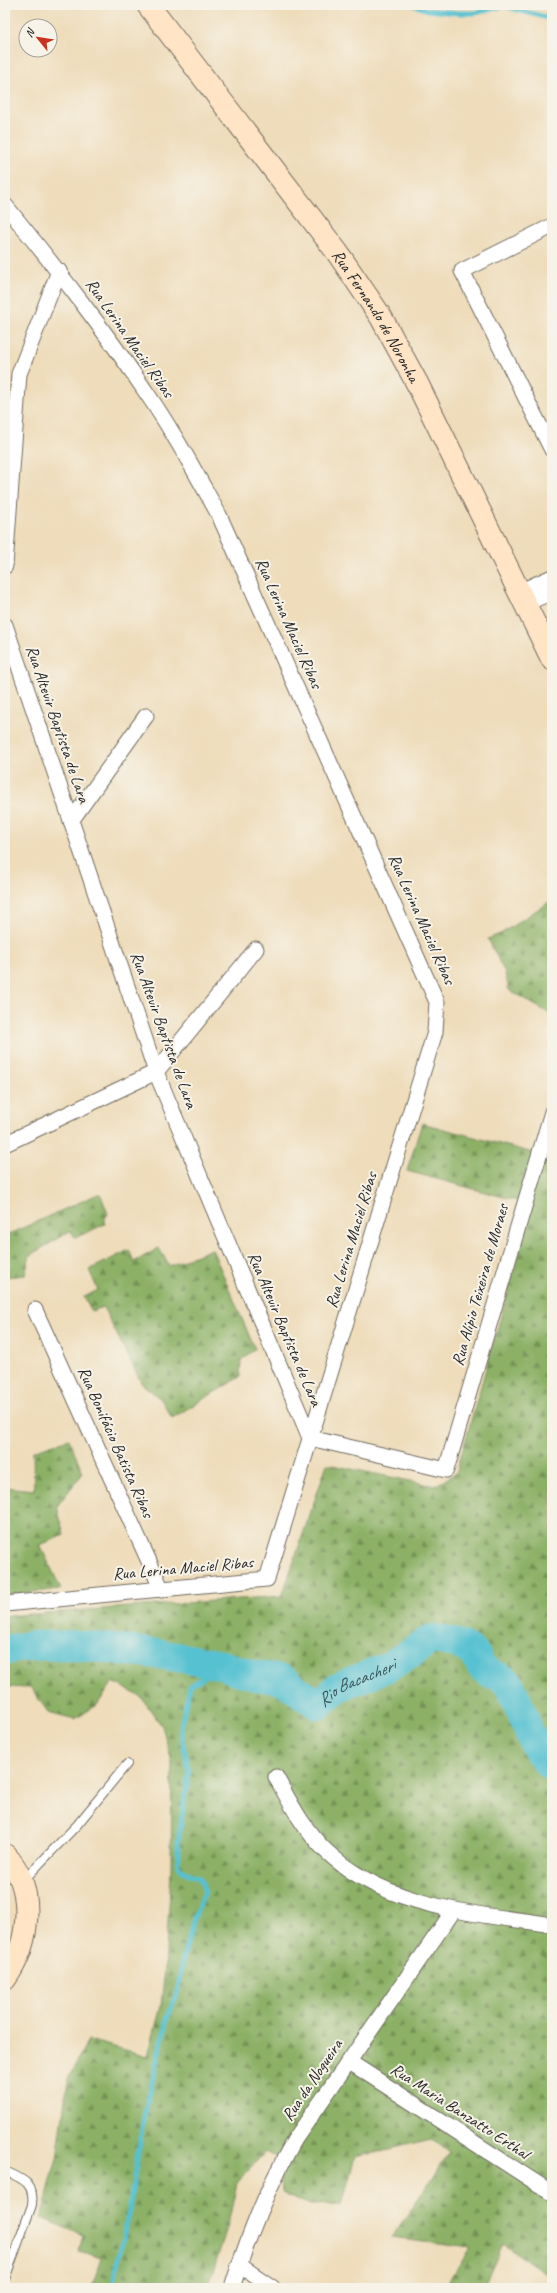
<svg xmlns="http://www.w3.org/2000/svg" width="557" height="2293" font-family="Caveat,sans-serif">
  <defs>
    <pattern id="forest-firs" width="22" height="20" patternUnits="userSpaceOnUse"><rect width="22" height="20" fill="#8cb166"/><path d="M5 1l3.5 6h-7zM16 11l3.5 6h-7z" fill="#739054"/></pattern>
  </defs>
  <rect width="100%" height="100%" fill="#f7f3e8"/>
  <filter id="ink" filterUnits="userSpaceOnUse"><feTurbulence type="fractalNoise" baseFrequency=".025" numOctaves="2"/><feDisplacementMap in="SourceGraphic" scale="8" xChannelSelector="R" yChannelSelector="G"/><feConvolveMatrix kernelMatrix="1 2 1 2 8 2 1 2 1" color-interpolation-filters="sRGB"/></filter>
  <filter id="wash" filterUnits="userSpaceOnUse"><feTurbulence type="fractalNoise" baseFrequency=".012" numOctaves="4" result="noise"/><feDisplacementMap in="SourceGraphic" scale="16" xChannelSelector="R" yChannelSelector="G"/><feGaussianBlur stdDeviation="0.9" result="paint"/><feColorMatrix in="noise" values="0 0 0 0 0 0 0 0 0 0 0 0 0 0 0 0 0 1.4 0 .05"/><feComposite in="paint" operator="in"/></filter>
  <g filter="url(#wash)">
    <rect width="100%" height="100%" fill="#eedcba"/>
    <g fill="url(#forest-firs)" stroke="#5c6e48">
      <path d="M549 902 552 907V1015L509 990 505 973 488 939 502 933Z"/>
      <path d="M422 1123 552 1158V2277L503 2244 483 2288H445L471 2247 392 2237 449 2153 431 2139 355 2157 342 2204 310 2205 281 2192 279 2159 265 2152 237 2183 228 2224 208 2288H91L102 2258 79 2251 83 2235 41 2218 57 2158 68 2079 88 2040 148 2056 161 2006 165 1969 171 1873 172 1762 162 1726 141 1697 113 1682 97 1705 75 1719 48 1712 31 1688 5 1687V1616L282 1596 327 1464 435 1486 456 1473 533 1205 407 1171Z"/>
      <path d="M100 1193 108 1214 105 1218V1224L75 1238 71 1231 30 1255 25 1275 5 1277V1236Z"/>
      <path d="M159 1248 169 1266 212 1249 255 1349 241 1360 240 1377 172 1418 161 1399 142 1384 103 1307 92 1311 84 1297 98 1290 89 1270 129 1250 134 1262Z"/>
      <path d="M69 1439 83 1473 57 1506 64 1535 40 1545 61 1589 5 1595V1487L34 1490 33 1451Z"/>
    </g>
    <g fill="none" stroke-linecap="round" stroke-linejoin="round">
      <g stroke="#56c1d1" stroke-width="5">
        <path d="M413 5 428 10 459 13H475L504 6 552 19"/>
        <path d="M112 2288 129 2210 143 2121 167 2019 178 1990 181 1966 194 1918 205 1892 200 1878 189 1874 178 1866V1843L189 1771 180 1729 190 1686 222 1665"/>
      </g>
      <path stroke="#56c1d1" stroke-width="30" id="s1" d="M5 1650 29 1646 76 1645 159 1654 222 1665 255 1676 282 1679 318 1705 338 1687 388 1667 432 1639C447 1641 466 1643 476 1656 478 1659 479 1664 482 1667 489 1675 504 1676 510 1686 525 1711 528 1747 552 1767"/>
    </g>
  </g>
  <g filter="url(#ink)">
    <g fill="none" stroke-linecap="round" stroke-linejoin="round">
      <defs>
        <g id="lane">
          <path d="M22 1882 77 1825 127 1764"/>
          <path d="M5 2171C23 2179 35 2183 32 2205L5 2279"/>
        </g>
        <g id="street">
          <path d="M5 205C55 267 104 329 148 395 174 433 197 475 219 515L437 1002 435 1032 267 1579 5 1604"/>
          <path d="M552 226 462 271 552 450"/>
          <path d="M5 566 19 374 59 271"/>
          <path d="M519 592 552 577"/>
          <path d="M524 604 552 592"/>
          <path d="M5 625 156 1072 310 1438 446 1470 552 1112"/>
          <path d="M71 821 146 716"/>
          <path d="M5 1144 156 1072 256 949"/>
          <path d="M35 1310 162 1590"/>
          <path d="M276 1777C290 1802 303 1829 325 1850 385 1908 474 1913 552 1925"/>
          <path d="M348 2061 552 2193"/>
          <path d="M239 2265 273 2288"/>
          <path d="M232 2288C248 2236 268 2186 295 2139L454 1910"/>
        </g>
        <g id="secondary">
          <path id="s2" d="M148 5 337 252 381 317 418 385 552 659"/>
          <path d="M5 1855C37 1888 30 1944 5 1979"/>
        </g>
      </defs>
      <use href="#lane" stroke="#6f695d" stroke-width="10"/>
      <use href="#street" stroke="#6f695d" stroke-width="17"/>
      <use href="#secondary" stroke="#6f695d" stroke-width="24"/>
      <use href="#lane" stroke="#fff" stroke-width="8"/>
      <use href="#street" stroke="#fff" stroke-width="15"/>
      <use href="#secondary" stroke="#ffe4c6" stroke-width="22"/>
    </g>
  </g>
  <g text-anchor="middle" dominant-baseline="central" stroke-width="4" stroke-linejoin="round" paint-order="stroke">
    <g font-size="17" fill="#2b2b2b" stroke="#f7f3e8">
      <text stroke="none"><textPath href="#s2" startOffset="386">Rua Fernando de Noronha</textPath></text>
      <text transform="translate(130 338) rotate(55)">Rua Lerina Maciel Ribas</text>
      <text transform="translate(289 623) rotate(66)">Rua Lerina Maciel Ribas</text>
      <text transform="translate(58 724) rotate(71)">Rua Altevir Baptista de Lara</text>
      <text transform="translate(422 919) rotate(66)">Rua Lerina Maciel Ribas</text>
      <text transform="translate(164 1030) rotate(70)">Rua Altevir Baptista de Lara</text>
      <text transform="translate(351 1240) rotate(-73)">Rua Lerina Maciel Ribas</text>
      <text transform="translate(480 1285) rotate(-74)">Rua Alípio Teixeira de Moraes</text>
      <text transform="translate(285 1329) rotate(67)">Rua Altevir Baptista de Lara</text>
      <text transform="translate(116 1442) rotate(66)">Rua Bonifácio Batista Ribas</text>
      <text transform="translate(183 1568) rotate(-5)">Rua Lerina Maciel Ribas</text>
      <text transform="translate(312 2080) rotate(-56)">Rua da Nogueira</text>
      <text transform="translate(460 2111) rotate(33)">Rua Maria Banzatto Erthal</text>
    </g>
    <g font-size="18" font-style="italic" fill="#38585d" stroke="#f7f3e8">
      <text stroke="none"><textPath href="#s1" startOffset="370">Rio Bacacheri</textPath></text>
    </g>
  </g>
  <rect width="557" height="2293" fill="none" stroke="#f7f3e8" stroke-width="20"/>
  <g transform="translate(38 38) rotate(300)"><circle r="19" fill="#f7f3e8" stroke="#a5a39c"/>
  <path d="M0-3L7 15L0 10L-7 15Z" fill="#c8321e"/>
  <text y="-6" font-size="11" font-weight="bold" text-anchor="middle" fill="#2b2b2b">N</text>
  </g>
</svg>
